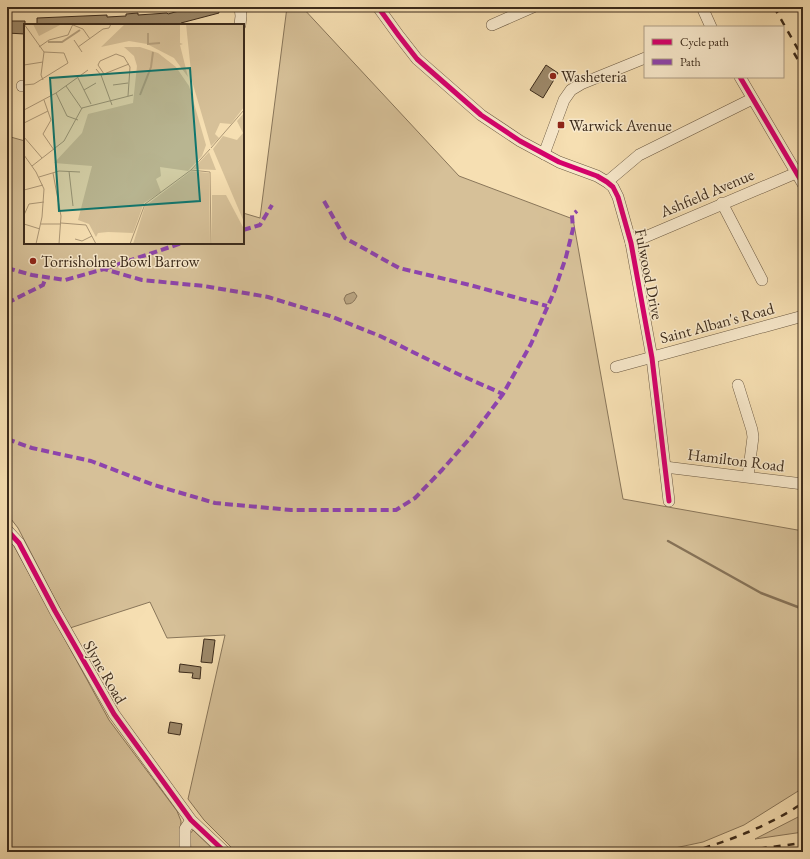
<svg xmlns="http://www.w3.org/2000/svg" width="810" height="859" font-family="'EB Garamond',serif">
  <rect width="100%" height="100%" fill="#f6dfb2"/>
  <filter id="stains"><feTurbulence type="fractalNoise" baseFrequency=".005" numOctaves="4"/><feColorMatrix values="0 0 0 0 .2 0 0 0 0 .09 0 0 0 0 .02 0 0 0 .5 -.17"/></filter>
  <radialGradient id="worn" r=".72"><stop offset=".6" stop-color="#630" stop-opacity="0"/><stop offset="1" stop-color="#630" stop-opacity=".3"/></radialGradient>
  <g fill="#d6c098" stroke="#89765a">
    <path d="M287 7H302L459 176 573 219 623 499 803 531V788L744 825 703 842 656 852H236L204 820 188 799 225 635 167 638 150 602 70 628 18 528 11 519 7 517V136L25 141V243H243V213L260 218Z"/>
    <path d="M7 538 14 546 109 720 177 811 181 821 180 852H7Z"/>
    <path d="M803 814V832L755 839 802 815Z"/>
    <path d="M193 830 216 852H191L190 834Z"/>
  </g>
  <path fill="#b7a27f" stroke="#867257" d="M354 292 357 296C354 302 352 304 346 304L344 299 346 295Z"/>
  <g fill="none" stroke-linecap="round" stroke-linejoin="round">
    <path stroke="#867257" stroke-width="2.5" d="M668 541 761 593 803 609"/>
  </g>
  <g fill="#9d896a" stroke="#3c2b1b">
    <path d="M193 7H218L219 13 181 23 182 25H37V18L107 15V17L126 16V14L138 13V15L167 13 168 14Z"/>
    <path d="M7 21H25V34L7 33Z"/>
    <path d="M546 65 558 73 543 98 530 90Z"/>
    <path d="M204 639 215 640 212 663 201 662Z"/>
    <path d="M180 664 201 667 200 679 192 678 193 673 179 672Z"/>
    <path d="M170 722 182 724 180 735 168 733Z"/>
  </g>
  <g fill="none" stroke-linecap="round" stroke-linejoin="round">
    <defs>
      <g id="minor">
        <path d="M240 7 241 16 240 25"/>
        <path d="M378 7 399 36 417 59 481 115 520 141 559 162 597 176 607 182 613 187 618 197 631 243 652 358 669 501"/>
        <path d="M702 7 711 27"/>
        <path d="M492 25 533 7"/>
        <path d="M740 77 803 184"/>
        <path d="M22 86H25"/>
        <path d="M544 154 564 100 571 90 581 84 645 58"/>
        <path d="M607 182 639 155 752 99"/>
        <path d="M722 203 762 280"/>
        <path d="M631 243 796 173"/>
        <path d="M616 367 803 316"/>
        <path d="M738 385 752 430 753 437 748 476"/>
        <path d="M665 467 803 484"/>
        <path d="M7 530 19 543 55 611 114 714 191 820 225 852"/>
        <path d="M185 852V829L191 820"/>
      </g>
    </defs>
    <use href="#minor" stroke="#6a5841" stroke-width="12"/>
    <use href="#minor" stroke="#f9eacd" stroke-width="11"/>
    <g stroke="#3c2b1b" stroke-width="2.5" stroke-dasharray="7 7" stroke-linecap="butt">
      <path d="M774 7 803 58"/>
      <path d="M794 53 803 68"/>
      <path d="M690 852C730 841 768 826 803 803"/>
      <path d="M732 852 803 843"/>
      <path d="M776 852 803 849"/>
    </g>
    <g stroke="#8e44ad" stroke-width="4" stroke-dasharray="8 4" stroke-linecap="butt">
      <path d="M324 201 345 238 399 268 470 285 547 306"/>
      <path d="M243 230 260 225 272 205"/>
      <path d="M7 268 32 275 65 280 104 269 142 280 204 286 268 297 330 316 380 336 458 374 503 394"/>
      <path d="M104 269 182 243"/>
      <path d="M7 303 43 285 46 277"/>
      <path d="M7 439 32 448 91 461 154 485 215 503 291 510H396L415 498 442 470 471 437 503 394 531 344 554 292 566 257 573 229 572 215 577 211"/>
    </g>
    <defs>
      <g id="cycleway">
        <path d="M378 7 399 36 417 59 481 115 520 141 559 162 597 176 607 182 613 187 618 197 631 243 652 358 669 501"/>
        <path d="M740 77 803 184"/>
        <path d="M7 530 19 543 55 611 114 714 191 820 225 852"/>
      </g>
    </defs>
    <use href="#cycleway" stroke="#f9eacd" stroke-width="8"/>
    <use href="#cycleway" stroke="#d6006c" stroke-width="5"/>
  </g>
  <g fill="#8f2418" stroke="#f9eacd" stroke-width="1.5">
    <circle cx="553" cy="76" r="4"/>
    <rect x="557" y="121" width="8" height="8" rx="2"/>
    <circle cx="33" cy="261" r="4"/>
  </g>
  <g text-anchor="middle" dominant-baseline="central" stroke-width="3" stroke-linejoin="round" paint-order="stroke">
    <g font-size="16" fill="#3c2b1b" stroke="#f9eacd" text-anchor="start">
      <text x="561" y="76">Washeteria</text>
      <text x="569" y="125">Warwick Avenue</text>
      <text x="41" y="261">Torrisholme Bowl Barrow</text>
    </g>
    <g font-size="16" fill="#3c2b1b" stroke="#f9eacd">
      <text transform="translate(707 193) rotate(-23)">Ashfield Avenue</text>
      <text transform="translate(649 274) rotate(79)">Fulwood Drive</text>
      <text transform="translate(717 323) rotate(-15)">Saint Alban's Road</text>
      <text transform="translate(736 460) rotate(7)">Hamilton Road</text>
      <text transform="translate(105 672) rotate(60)">Slyne Road</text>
    </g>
  </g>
  <g transform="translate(24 24)">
    <rect width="220" height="220" fill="#f6dfb2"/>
    <path d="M9 0H38L15 12ZM101 0H156V19L159 20 156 21 164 53 150 34 123 20 105 17 77 23ZM162 0H220V83L207 100 196 99 191 110 195 114 187 122 168 57ZM100 23H116L134 29 152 43 165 62 182 121 178 132 164 147 136 143 137 152 132 155 137 168 120 179 109 209 84 208 74 209 72 213 65 200 54 196 68 142 30 139 58 109 64 90 109 79 113 42 110 32ZM220 89V198L189 125 199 112 213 116 219 109 213 97ZM185 128 192 146 169 145ZM167 147 185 149 186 220H109L121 182ZM188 171H202L220 205V220H188Z" fill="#d6c098"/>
    <path fill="none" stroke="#b7a27f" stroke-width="2" d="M124 9V20L136 19M24 18H38L56 6M116 71 127 43 129 28"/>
    <path fill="none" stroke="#ac9776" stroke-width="1" d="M0 0 20 28M49 1 59 5 66 15M50 16 58 28M15 23 25 16 44 11 49 0M54 23 79 5 85 4 87 0M0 41 19 38M72 45 77 51 88 81M80 50 74 41 76 37 92 30 100 33 106 43 104 72M80 50 105 40M54 54 67 80M19 56 17 51 20 28M0 61 10 60 44 39 40 29 20 28M89 61 104 59M42 62 58 85M60 66 72 59M32 69 43 92 54 96M20 76 27 96 19 110 30 126M0 86 32 69 64 46M0 99 24 87M0 113 18 134M187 124 220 86M0 131 12 148 20 165 18 193 12 220M8 142 40 117 58 84 109 71M167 146 186 148 187 220M45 147 49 182M29 149 37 192 35 220M15 153 35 147 56 148M0 166 19 161M0 191 5 180 20 178M37 199 62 201 72 220M0 200 16 205M17 200H37M51 215 58 217 68 212M106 220 121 180 167 146 186 125"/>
    <path fill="#0f766e" fill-opacity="0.15" stroke="#0f766e" stroke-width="2" d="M166 44 176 177 35 187 26 54Z"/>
    <rect width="220" height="220" fill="none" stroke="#3c2b1b" stroke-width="2"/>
  </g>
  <rect width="810" height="859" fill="none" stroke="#f6dfb2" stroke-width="24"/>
  <rect x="8" y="8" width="794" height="843" fill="none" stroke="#3c2b1b" stroke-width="2"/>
  <rect x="12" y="12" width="786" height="835" fill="none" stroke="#3c2b1b"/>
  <rect x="644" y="26" width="140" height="52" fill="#f9eacd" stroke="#ad9e86"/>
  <rect x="652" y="39" width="20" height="6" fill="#d6006c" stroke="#ad9e86"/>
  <text x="680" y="46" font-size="12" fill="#3c2b1b">Cycle path</text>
  <rect x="652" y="59" width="20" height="6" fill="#8e44ad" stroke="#ad9e86"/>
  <text x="680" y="66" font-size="12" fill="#3c2b1b">Path</text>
  <rect width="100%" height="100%" filter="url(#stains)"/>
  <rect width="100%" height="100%" fill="url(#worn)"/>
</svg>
